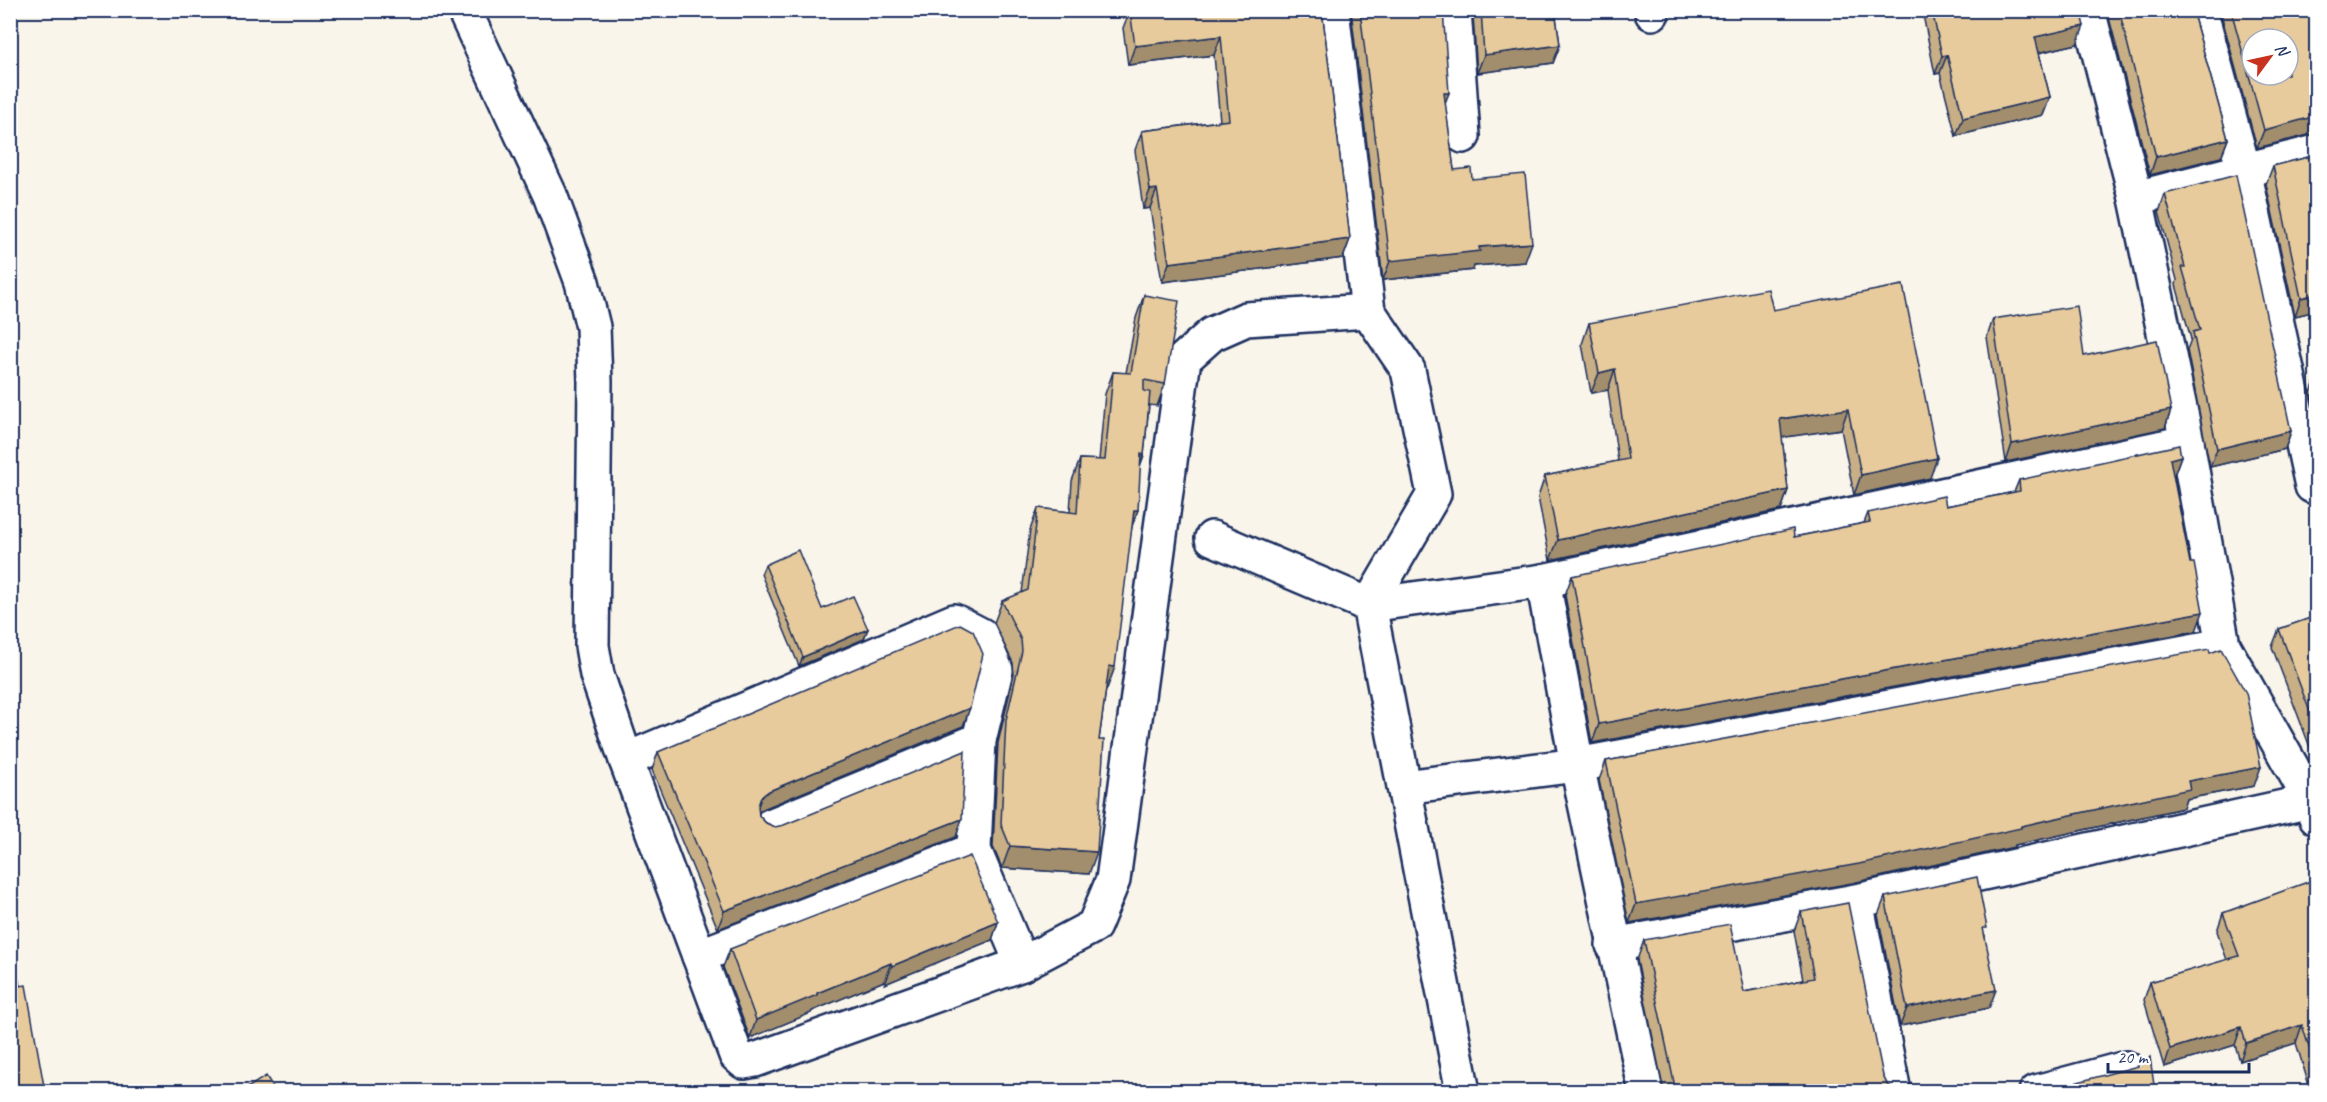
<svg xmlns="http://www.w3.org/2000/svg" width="2327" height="1102" font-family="Caveat,sans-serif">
  <rect width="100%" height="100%" fill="#faf5eb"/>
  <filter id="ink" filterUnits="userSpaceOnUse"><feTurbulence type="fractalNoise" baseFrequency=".0167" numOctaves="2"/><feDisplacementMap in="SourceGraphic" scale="12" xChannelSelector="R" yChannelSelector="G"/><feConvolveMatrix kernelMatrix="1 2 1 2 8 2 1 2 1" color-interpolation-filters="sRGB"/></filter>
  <g filter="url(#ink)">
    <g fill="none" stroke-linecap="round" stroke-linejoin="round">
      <defs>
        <g id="street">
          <path d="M464 10 550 195 582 282 593 327 595 382 592 646 597 675 626 760 736 1055 744 1062 755 1060 1022 964 1094 926 1113 880 1184 359 1212 334 1246 319 1368 311"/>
          <path d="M1332 10 1368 311 1408 370 1434 494 1369 605 1463 1092"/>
          <path d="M1454 10 1463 136"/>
          <path d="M1652 10V13"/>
          <path d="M2088 10 2136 198 2187 442 2223 645 2311 801 2316 817"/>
          <path d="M2200 10 2244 170 2312 486"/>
          <path d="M2136 198 2316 152"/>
          <path d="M1212 538 1369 605 1543 581 2187 442"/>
          <path d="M1543 581 1577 765 1646 1092"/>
          <path d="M626 760 954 621 981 635 996 670 979 740 974 850 1022 964"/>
          <path d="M1404 787 1577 765 2223 645"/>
          <path d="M770 826 979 740"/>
          <path d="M1856 901 1894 1092"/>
          <path d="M1613 945 1856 901 2311 801"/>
          <path d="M699 956 974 850"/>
          <path d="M2036 1092 2126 1068"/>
        </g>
      </defs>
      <use href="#street" stroke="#1b2f5e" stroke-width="38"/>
      <use href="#street" stroke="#fff" stroke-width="33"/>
    </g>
    <g fill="#c8af86" stroke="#1b2f5e" stroke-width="1.5">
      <path d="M1130 10H1322L1350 239 1343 258 1162 282 1150 208 1143 209 1135 150 1142 131 1220 121 1214 55 1128 65 1123 28Z"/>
      <path d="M1351 10H1443L1445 104 1454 170 1472 179 1525 262 1474 266 1473 270 1383 280Z"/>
      <path d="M1475 10H1555L1560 45 1553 63 1477 73 1473 15Z"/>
      <path d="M1922 10H2080L2077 44 2039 53 2050 97 2043 115 1956 136 1940 73 1935 74Z"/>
      <path d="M2107 10H2192L2228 139 2221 157 2150 175Z"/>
      <path d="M2220 10H2316V134H2312L2257 148Z"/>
      <path d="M2316 155V311L2295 316 2266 184 2273 166Z"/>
      <path d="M2165 194 2291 431 2285 449 2210 467 2187 350 2191 339 2176 285 2177 280 2159 212Z"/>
      <path d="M1144 295 1165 384 1157 406 1149 405 1144 455 1140 466 1132 526 1106 689 1099 740 1089 874 1002 868 993 847 998 743 1014 674 1013 663 994 623 1002 601 1022 593 1030 530 1038 508 1070 512 1072 481 1080 459 1099 460 1105 394 1113 372 1126 373 1136 318Z"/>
      <path d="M1773 310 1930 478 1854 495 1841 429 1782 437 1788 490 1781 510 1550 560 1538 497 1545 476 1618 461 1608 390 1591 393 1582 344 1589 323Z"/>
      <path d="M1993 319 2084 356 2171 410 2165 428 2006 462 1987 337Z"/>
      <path d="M2316 378V418L2311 393Z"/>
      <path d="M2181 456 2174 475 2173 476 2190 563 2196 631 1592 743 1565 595 1572 576 1794 537 1864 523 1868 513 1946 506 2014 492 2019 480Z"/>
      <path d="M765 565 822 609 864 639 799 666 761 574Z"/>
      <path d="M2316 616V763L2272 647 2279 629Z"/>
      <path d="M2210 653 2254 786 2186 799 2183 808 2015 845 2014 847 1852 883 1629 923 1599 780 1606 761Z"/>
      <path d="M963 726 763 809 759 812V816L766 823 775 827 956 837 718 929 652 770 658 752Z"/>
      <path d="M2316 879V1092H2311L2296 1043 2240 1061 2235 1045 2164 1067 2144 1000 2150 982 2227 960 2217 931 2223 913Z"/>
      <path d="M1885 897 1985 935 1989 1008 1900 1026 1878 915Z"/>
      <path d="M1801 912 1887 1084 1892 1092H1664L1637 960 1644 940 1744 992 1803 980 1794 931Z"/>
      <path d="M998 922 992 940 885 984 884 981 812 1011 811 1013 750 1038 723 967 730 949Z"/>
    </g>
    <g fill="#a28e6d" stroke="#1b2f5e" stroke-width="1.5">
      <path d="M2084 26 2077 44 2028 55 2035 37Z"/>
      <path d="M1221 36 1214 55 1128 65 1135 46Z"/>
      <path d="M1560 45 1553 63 1477 73 1484 55Z"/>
      <path d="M1947 55 1940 73 1935 74 1942 56Z"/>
      <path d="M1444 93H1449L1442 111Z"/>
      <path d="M2050 97 2043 115 1956 136 1963 118Z"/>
      <path d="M2316 116V134H2312L2257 148 2264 130Z"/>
      <path d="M2228 139 2221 157 2150 175 2156 157Z"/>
      <path d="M1157 189 1150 208 1143 209 1150 190Z"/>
      <path d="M1350 239 1343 258 1162 282 1169 263Z"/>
      <path d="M1532 243 1525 262 1474 266 1473 270 1383 280 1390 261 1479 247Z"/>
      <path d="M2316 294V311L2295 316 2301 298Z"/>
      <path d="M1615 369 1608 390 1591 393 1599 373Z"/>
      <path d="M1848 409 1841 429 1772 439 1780 419Z"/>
      <path d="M2171 410 2165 428 2006 462 2012 444Z"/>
      <path d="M2291 431 2285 449 2210 467 2217 449Z"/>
      <path d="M1141 454 1144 455 1136 477Z"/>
      <path d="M2181 456 2174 475 2163 478 2170 459Z"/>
      <path d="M1937 458 1930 478 1854 495 1861 475Z"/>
      <path d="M1788 490 1781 510 1550 560 1558 540Z"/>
      <path d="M1134 510H1138L1130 532Z"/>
      <path d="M2203 612 2196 631 1592 743 1599 724Z"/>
      <path d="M868 629 864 639 799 666 803 657Z"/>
      <path d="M1109 666 1115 667 1107 689 1101 688Z"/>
      <path d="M970 708 963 726 763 809 755 815 761 797 769 791Z"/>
      <path d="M2261 767 2254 786 2186 799 2183 808 2015 845 2014 847 1852 883 1629 923 1636 904 2021 826 2188 781Z"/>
      <path d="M962 819 956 837 718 929 724 911Z"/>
      <path d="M1010 846 1097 852 1089 874 1002 868Z"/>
      <path d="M998 922 992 940 885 984 892 966Z"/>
      <path d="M891 963 884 981 812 1011 811 1013 750 1038 756 1020 817 993Z"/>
      <path d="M1996 990 1989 1008 1900 1026 1907 1008Z"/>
      <path d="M2302 1025 2296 1043 2240 1061 2246 1043Z"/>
      <path d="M2241 1027 2235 1045 2164 1067 2170 1049Z"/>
    </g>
    <g fill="#e8cb9c" stroke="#1b2f5e" stroke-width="1.5" fill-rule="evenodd">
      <path d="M1130 10H1322L1350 239 1169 263 1157 189 1150 190 1142 131 1229 120 1221 36 1135 46Z"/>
      <path d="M1360 10H1443L1449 93H1444L1454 170 1471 168 1472 179 1525 174 1532 243 1479 247 1480 251 1390 261Z"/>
      <path d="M1481 10H1555L1560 45 1484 55Z"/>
      <path d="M1932 10H2080L2084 26 2035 37 2050 97 1963 118 1947 55 1942 56Z"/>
      <path d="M2119 10H2192L2228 139 2156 157Z"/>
      <path d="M2231 10H2316V116L2264 130ZM2252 39H2288V75H2252Z"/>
      <path d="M2316 155V294L2301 298 2273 166Z"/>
      <path d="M2236 175 2291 431 2217 449 2193 332 2200 330 2182 267H2185L2165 194Z"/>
      <path d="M1903 285 1937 458 1861 475 1848 409 1780 419 1788 490 1558 540 1545 476 1628 459 1615 369 1599 373 1589 323 1768 289 1773 310Z"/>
      <path d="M1144 295 1179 301 1165 384 1144 380V391L1150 392 1144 455 1141 454 1138 510H1134L1115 667 1109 666 1099 740H1104L1097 852 1010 846 1001 824 1006 720 1022 651 1021 640 1002 601 1028 590 1038 508 1077 513 1080 459 1105 460 1113 372 1131 373Z"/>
      <path d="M2077 306 2084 356 2157 340 2171 410 2012 444 1993 319Z"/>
      <path d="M2179 445 2181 456 2170 459 2190 563H2194L2203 612 1599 724 1572 576 1793 529 1794 537 1870 522 1868 513 1944 496 1946 506 2020 491 2019 480Z"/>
      <path d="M798 550 822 609 853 596 868 629 803 657 765 565Z"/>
      <path d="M2316 616V728L2279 629Z"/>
      <path d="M960 624 973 631 983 654 970 708 769 791 761 797 758 806 759 816 766 823 775 827 784 825 965 751 962 819 724 911 658 752Z"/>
      <path d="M2209 649 2210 653 2221 649 2246 693 2261 767 2188 781 2190 789 2021 826V828L1859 864 1636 904 1606 761Z"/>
      <path d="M970 856 998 922 892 966 891 963 817 993V995L756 1020 730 949Z"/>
      <path d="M1977 877 1987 928H1983L1996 990 1907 1008 1885 897Z"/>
      <path d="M2316 879V1069L2302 1025 2246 1043 2241 1027 2170 1049 2150 982 2239 956 2223 913Z"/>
      <path d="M1848 903 1883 1076 1887 1084 1891 1087 1892 1092H1676L1644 940 1730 924 1744 992 1814 978 1801 912Z"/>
      <path d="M10 939 20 986 26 985 45 1092H10Z"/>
      <path d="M2150 1057 2155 1092H2020L2035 1088 2048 1090 2138 1066 2146 1062Z"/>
      <path d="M266 1076 276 1092H241Z"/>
    </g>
  </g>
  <rect width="2327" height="1102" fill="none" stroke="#fff" stroke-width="36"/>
  <rect x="18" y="18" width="2291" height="1066" fill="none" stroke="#1b2f5e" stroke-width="2" filter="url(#ink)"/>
  <g transform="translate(2270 57) rotate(57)"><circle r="28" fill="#ffffff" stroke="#a4acbf" stroke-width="1.5"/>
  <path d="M0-4.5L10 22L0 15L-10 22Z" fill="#c8321e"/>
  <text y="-9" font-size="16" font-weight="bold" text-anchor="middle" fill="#1b2f5e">N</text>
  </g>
  <path d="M2108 1063v9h141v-9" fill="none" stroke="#1b2f5e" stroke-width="3"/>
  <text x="2117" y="1063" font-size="18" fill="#1b2f5e" stroke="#ffffff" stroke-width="4.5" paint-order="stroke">20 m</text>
</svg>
